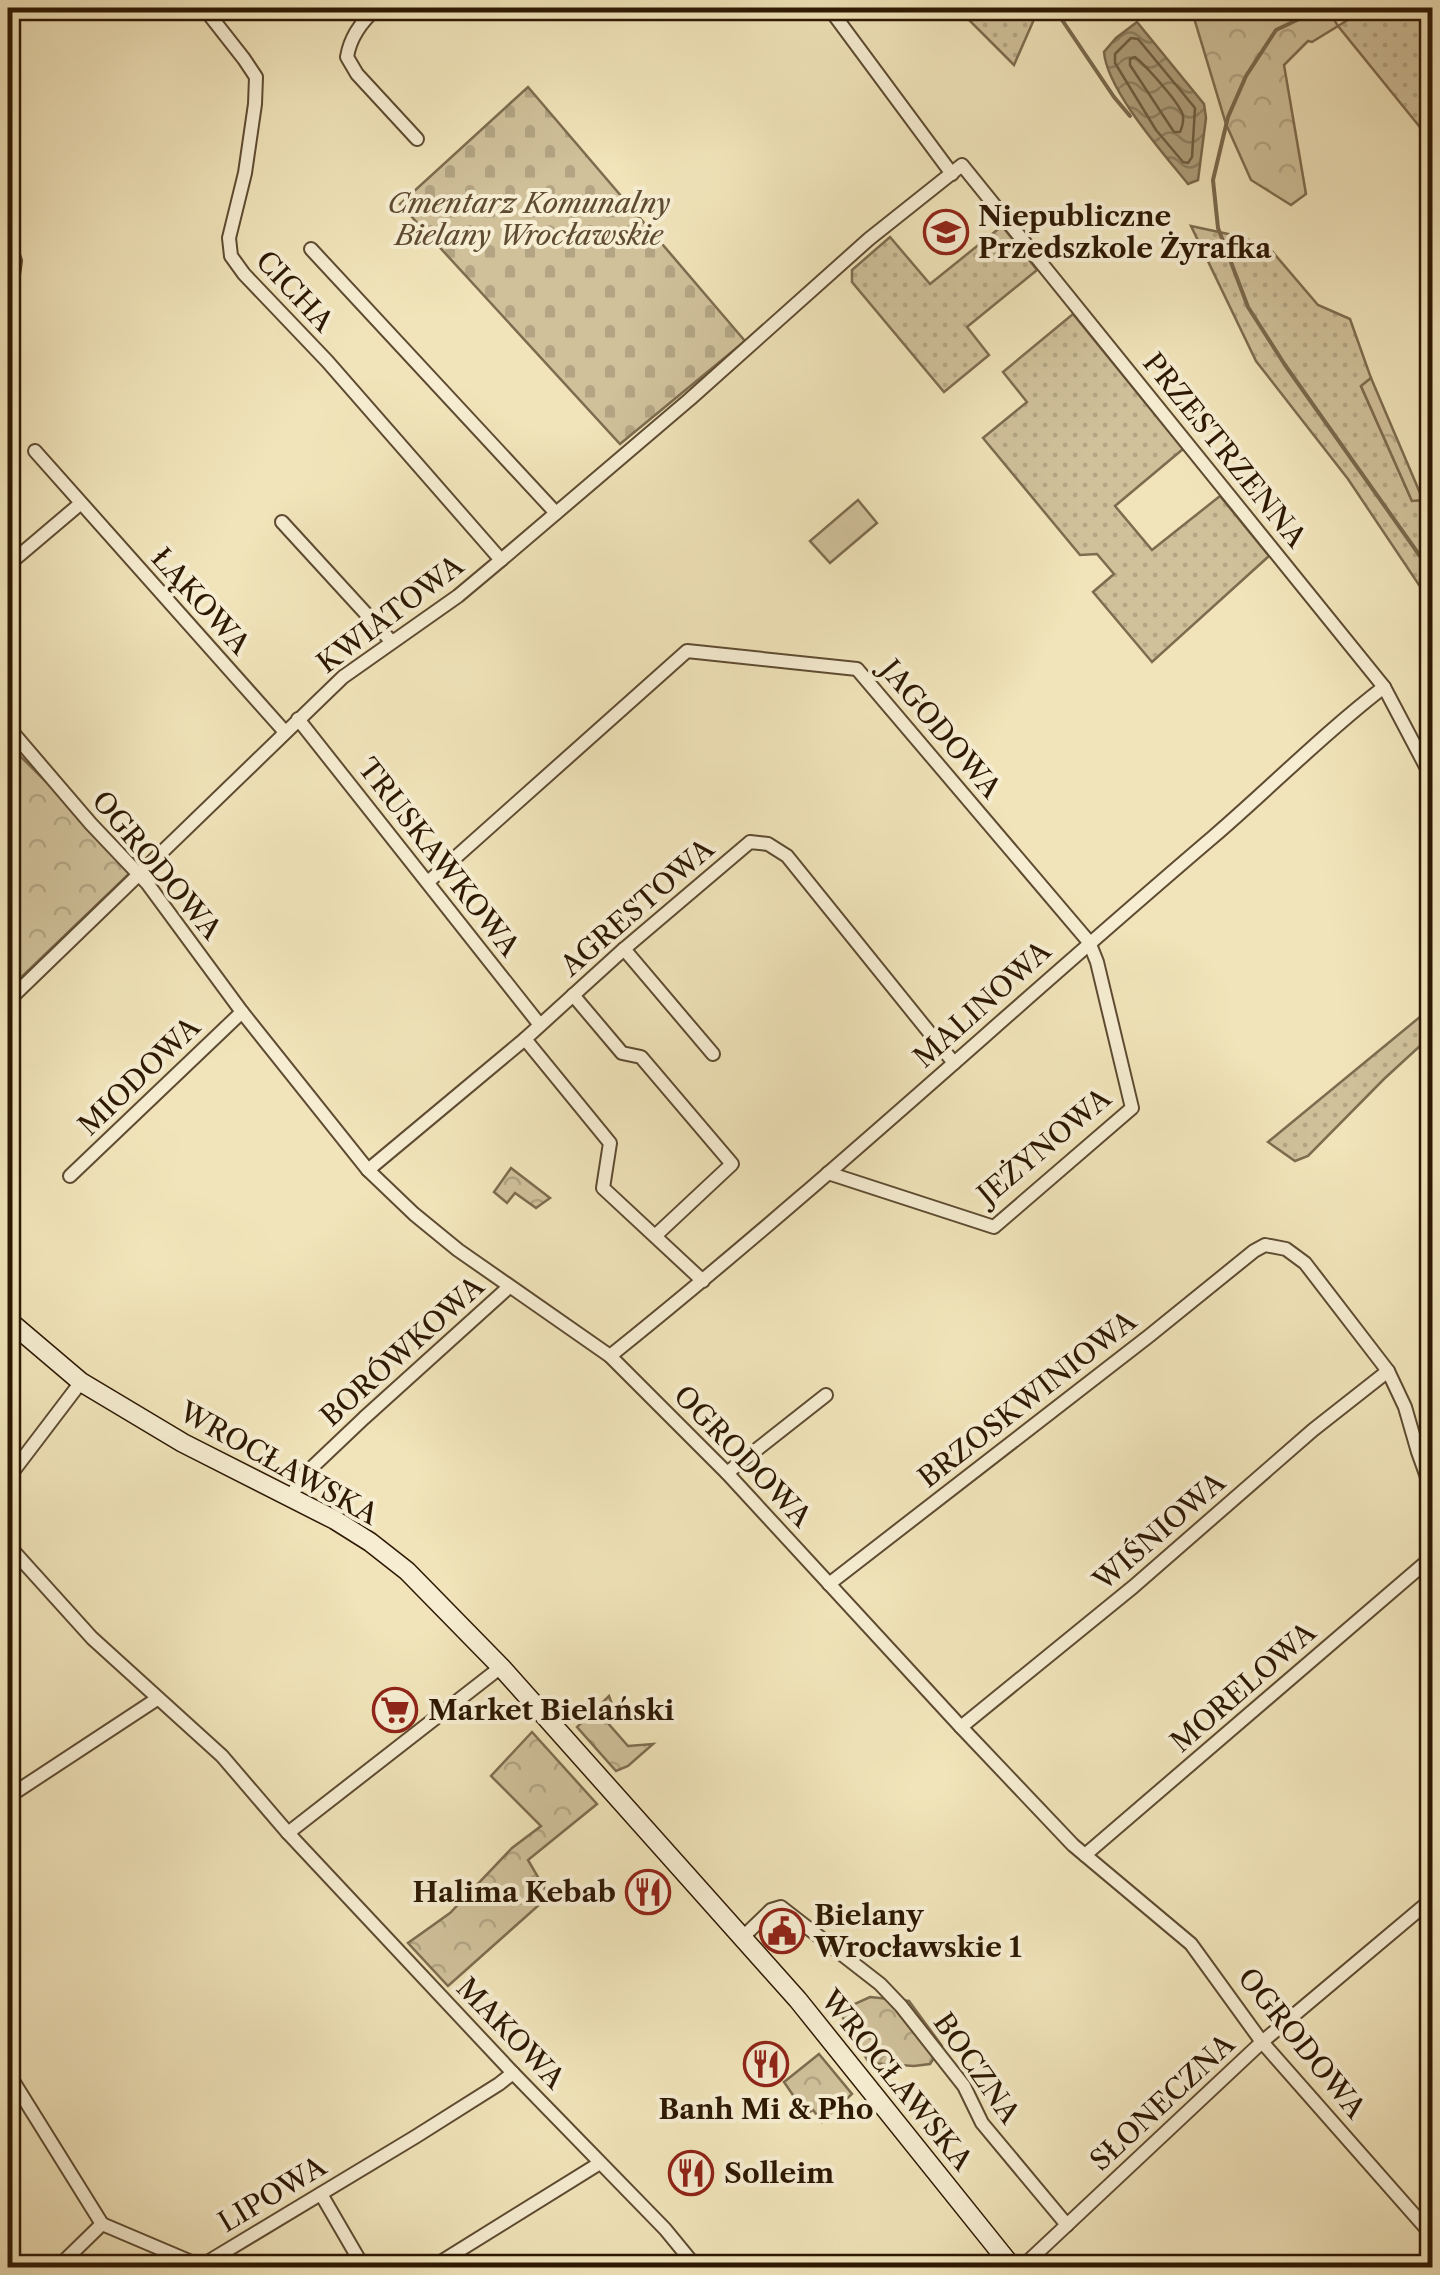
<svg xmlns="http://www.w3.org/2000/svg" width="1440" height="2275" font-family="'Libre Caslon Text',serif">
  <defs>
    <pattern id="grass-dots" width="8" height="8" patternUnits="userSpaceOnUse" patternTransform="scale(2.5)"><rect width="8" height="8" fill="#d0c19b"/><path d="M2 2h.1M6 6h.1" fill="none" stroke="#b3a584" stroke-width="1.8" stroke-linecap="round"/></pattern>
    <pattern id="forest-crowns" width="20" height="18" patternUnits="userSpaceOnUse" patternTransform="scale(2.5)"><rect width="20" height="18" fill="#d0c19b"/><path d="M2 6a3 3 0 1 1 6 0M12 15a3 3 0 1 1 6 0" fill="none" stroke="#b3a584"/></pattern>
    <pattern id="cemetery-stones" width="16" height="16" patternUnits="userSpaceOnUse" patternTransform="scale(2.5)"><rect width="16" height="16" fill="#d0c19b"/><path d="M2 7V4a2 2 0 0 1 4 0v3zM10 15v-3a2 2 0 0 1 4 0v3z" fill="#b3a584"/></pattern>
    <pattern id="water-waves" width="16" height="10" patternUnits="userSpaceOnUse" patternTransform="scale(2.5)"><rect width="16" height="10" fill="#ae9f7c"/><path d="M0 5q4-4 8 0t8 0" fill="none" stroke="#8e8163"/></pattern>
  </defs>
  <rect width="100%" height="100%" fill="#f1e4ba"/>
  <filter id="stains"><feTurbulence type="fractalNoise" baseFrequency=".002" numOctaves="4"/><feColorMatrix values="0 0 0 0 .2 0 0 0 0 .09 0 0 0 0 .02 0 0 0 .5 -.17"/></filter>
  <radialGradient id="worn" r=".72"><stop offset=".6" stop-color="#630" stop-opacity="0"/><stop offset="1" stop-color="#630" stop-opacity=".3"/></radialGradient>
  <g fill="url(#grass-dots)" stroke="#7e6c4f" stroke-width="2.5">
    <path d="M957 8H1039L1014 65Z"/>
    <path d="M1367 8H1432V142L1338 26Z"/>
    <path d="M1002 226 1037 270 967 327 989 355 944 392 852 282V270L890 237 930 284Z"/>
    <path d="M1191 226 1242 237 1271 250 1318 305 1350 319 1371 378 1361 386 1412 501 1423 500 1432 520V575L1419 585 1348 479 1256 361Z"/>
    <path d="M1073 314 1183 449 1115 506 1152 550 1220 496 1269 556 1152 662 1093 592 1114 574 1097 554 1080 555 983 438 1027 402 1003 372Z"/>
    <path d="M1432 1007V1035L1384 1079 1308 1156 1295 1161 1268 1142Z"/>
  </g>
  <g fill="url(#forest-crowns)" stroke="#7e6c4f" stroke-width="2.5">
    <path d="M1191 8H1327L1338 26 1312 42 1308 41 1284 65 1306 194 1291 205 1251 180 1226 124Z"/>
    <path d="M1371 378 1423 500 1412 501 1361 386Z"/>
    <path d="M8 744 134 869 8 990Z"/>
    <path d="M511 1168 550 1198 536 1208 515 1193 507 1203 494 1192Z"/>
    <path d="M609 1696 614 1710 607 1722 628 1746 653 1744 628 1766 616 1771 577 1727Z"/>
    <path d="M532 1732 597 1804 528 1860 549 1896 448 1986 408 1943 450 1913 512 1848 541 1826 491 1776Z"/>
    <path d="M870 1997 909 2001 942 2046 930 2064 914 2066 869 2063 839 2011Z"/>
    <path d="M819 2054 852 2094 822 2122 813 2110 806 2114 784 2082Z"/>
  </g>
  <path fill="url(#cemetery-stones)" stroke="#7e6c4f" stroke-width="2.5" d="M528 87 745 341 620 444 400 204Z"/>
  <path fill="#d0c19b" stroke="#7e6c4f" stroke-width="2.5" d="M858 500 877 523 830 563 810 541Z"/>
  <path fill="url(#water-waves)" stroke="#7a694c" stroke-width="2.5" d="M1137 22 1204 104 1206 118 1198 180 1188 184C1163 153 1107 90 1104 52L1116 38Z"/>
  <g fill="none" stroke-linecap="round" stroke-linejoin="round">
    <g stroke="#6e5c40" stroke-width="2.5">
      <path d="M1131 38 1138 39 1195 108 1192 157 1188 163 1183 162 1156 130 1115 63V54Z"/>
      <path d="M1135 57C1145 65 1181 104 1183 116 1184 123 1182 127 1180 132H1174L1130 65V59Z"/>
    </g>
    <g stroke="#7a694c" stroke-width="4">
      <path d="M1054 8 1114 97 1130 116"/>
      <path d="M1320 9 1276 30 1246 76 1228 117 1213 180 1218 228 1248 307 1285 365 1420 556 1432 570"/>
    </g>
    <defs>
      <g id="minor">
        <path d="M204 8 244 59 256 77 255 104 245 173 229 238 231 256 244 274 327 361 501 560"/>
        <path d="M377 8C362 21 350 38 347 57L357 74 417 139"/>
        <path d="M829 8 952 174"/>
        <path d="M8 241 15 261 8 311"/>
        <path d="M311 249 556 513"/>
        <path d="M35 451 285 732"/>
        <path d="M282 522 391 641"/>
        <path d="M8 565 80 504"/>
        <path d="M298 719 540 1025"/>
        <path d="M8 727 91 824 147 883 242 1012 368 1170 414 1214 458 1250 610 1356 727 1473 961 1727 1073 1845 1191 1944 1262 2042 1432 2235"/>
        <path d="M428 882 687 651 857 669 1089 942 1097 962 1132 1108 994 1227 828 1173"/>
        <path d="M624 949 713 1054"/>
        <path d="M573 995 622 1053 641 1057 732 1164 655 1236"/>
        <path d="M8 1001 343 677 458 596 501 560 690 399 869 239 962 165 1384 687 1432 778"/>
        <path d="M525 1039 610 1143 603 1188 703 1281"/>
        <path d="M368 1170 525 1039 624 949 750 842 768 844 787 856 954 1063"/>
        <path d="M70 1176 242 1012"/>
        <path d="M610 1356C817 1190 1011 1009 1213 837 1270 788 1324 733 1384 687"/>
        <path d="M727 1473 826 1395"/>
        <path d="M8 1478 81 1382"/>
        <path d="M291 1496 304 1475 364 1418 509 1287"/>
        <path d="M8 1545 92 1638 222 1756 288 1833 513 2073 665 2229 697 2268"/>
        <path d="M829 1584 1149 1336 1254 1251 1265 1245 1286 1249 1305 1263 1388 1371 1405 1407 1418 1452 1432 1491"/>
        <path d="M961 1727 1133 1587 1313 1430 1388 1371"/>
        <path d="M8 1797 157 1699"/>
        <path d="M288 1833 501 1667"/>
        <path d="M1085 1855 1432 1557"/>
        <path d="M743 1937 771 1910 781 1907 880 1984 901 2006 964 2086 982 2123 1067 2225"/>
        <path d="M8 2073 102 2224"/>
        <path d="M321 2194 364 2268"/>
        <path d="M57 2268 102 2224 201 2266 415 2137 499 2084 513 2073"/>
        <path d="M431 2268 600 2163"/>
        <path d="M1021 2268 1262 2042 1432 1899"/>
      </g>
      <path id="secondary" d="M8 1320 81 1382 183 1443 335 1520 370 1542 407 1571 501 1667 798 2000 1013 2268"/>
    </defs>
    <use href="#minor" stroke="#5e4b31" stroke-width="16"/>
    <use href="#secondary" stroke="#2d1803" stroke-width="21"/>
    <use href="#minor" stroke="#f6edd2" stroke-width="12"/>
    <use href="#secondary" stroke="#f6edd2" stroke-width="18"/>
  </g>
  <defs>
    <symbol id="school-ring" viewBox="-11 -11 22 22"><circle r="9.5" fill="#f6edd2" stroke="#8f2418" stroke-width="1.5"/><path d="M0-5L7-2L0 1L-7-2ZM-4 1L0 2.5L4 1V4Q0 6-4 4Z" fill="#8f2418"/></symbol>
    <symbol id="supermarket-ring" viewBox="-11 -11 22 22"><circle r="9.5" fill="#f6edd2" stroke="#8f2418" stroke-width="1.5"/><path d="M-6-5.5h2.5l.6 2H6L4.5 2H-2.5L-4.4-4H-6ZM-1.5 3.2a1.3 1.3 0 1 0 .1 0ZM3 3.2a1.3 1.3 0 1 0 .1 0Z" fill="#8f2418"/></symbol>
    <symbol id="restaurant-ring" viewBox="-11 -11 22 22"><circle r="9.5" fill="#f6edd2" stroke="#8f2418" stroke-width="1.5"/><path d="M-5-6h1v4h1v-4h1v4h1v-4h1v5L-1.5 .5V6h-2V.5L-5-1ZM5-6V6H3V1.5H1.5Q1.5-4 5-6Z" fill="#8f2418"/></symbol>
    <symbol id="civic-ring" viewBox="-11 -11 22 22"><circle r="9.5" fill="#f6edd2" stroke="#8f2418" stroke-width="1.5"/><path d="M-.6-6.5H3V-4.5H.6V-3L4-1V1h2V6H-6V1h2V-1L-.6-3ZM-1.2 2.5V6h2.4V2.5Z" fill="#8f2418"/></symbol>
  </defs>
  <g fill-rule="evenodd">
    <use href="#school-ring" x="921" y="207" width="50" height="50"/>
    <use href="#supermarket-ring" x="370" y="1685" width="50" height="50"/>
    <use href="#restaurant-ring" x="623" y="1867" width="50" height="50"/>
    <use href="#civic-ring" x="757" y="1906" width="50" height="50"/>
    <use href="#restaurant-ring" x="741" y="2039" width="50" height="50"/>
    <use href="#restaurant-ring" x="666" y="2148" width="50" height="50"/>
  </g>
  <g text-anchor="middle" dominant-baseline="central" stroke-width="8" stroke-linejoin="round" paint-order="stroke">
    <g font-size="28" font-style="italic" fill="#5e4b31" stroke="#f6edd2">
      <text x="529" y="203">Cmentarz Komunalny<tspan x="529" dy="32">Bielany Wrocławskie</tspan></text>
    </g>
    <g font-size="28" font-weight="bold" fill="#2d1803" stroke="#f6edd2" text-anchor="start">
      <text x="978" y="216">Niepubliczne<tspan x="978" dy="32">Przedszkole Żyrafka</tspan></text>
      <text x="428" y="1710">Market Bielański</text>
      <text x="616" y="1892" text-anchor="end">Halima Kebab</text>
      <text x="814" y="1915">Bielany<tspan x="814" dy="32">Wrocławskie 1</tspan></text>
      <text x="766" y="2109" text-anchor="middle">Banh Mi &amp; Pho</text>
      <text x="724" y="2173">Solleim</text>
    </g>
    <g font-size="28" fill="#2d1803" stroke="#f6edd2">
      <text transform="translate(295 291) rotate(47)">CICHA</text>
      <text transform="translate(1225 450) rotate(51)">PRZESTRZENNA</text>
      <text transform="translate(201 601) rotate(48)">ŁĄKOWA</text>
      <text transform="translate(390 614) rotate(-37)">KWIATOWA</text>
      <text transform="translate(941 729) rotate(50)">JAGODOWA</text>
      <text transform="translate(439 857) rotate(52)">TRUSKAWKOWA</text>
      <text transform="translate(157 865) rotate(50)">OGRODOWA</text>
      <text transform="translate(637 907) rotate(-41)">AGRESTOWA</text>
      <text transform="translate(982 1004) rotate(-42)">MALINOWA</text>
      <text transform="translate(139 1076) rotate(-44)">MIODOWA</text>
      <text transform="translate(1044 1146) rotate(-40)">JEŻYNOWA</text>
      <text transform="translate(402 1351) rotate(-42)">BORÓWKOWA</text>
      <text transform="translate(1027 1399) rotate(-38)">BRZOSKWINIOWA</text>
      <text transform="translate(743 1456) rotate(46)">OGRODOWA</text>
      <text transform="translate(279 1463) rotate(29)">WROCŁAWSKA</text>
      <text transform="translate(1159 1531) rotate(-41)">WIŚNIOWA</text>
      <text transform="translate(1243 1687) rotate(-41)">MORELOWA</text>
      <text transform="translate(511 2033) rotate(46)">MAKOWA</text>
      <text transform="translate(1302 2043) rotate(51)">OGRODOWA</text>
      <text transform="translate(977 2068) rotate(55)">BOCZNA</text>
      <text transform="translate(897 2080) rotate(51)">WROCŁAWSKA</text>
      <text transform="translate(1162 2102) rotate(-43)">SŁONECZNA</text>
      <text transform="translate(272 2194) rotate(-31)">LIPOWA</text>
    </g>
  </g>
  <rect width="1440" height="2275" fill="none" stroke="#f1e4ba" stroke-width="40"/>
  <rect x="10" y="10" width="1420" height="2255" fill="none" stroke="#2d1803" stroke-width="5"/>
  <rect x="20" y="20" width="1400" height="2235" fill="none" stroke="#2d1803" stroke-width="2.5"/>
  <rect width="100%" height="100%" filter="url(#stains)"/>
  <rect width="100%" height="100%" fill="url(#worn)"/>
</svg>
